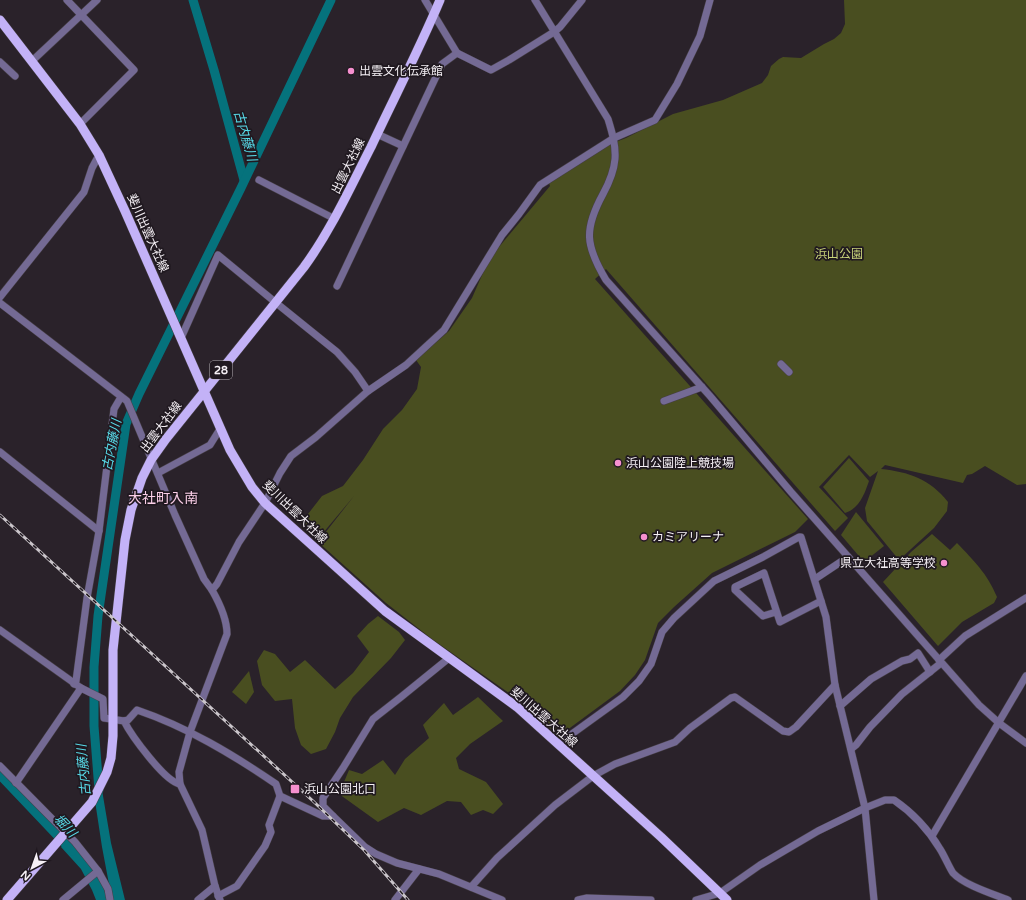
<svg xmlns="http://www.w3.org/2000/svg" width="1026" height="900" font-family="'Varela Round','Noto Sans JP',sans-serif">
  <rect width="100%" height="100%" fill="#2a222a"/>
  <g fill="#494e20">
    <path d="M844 0H1026V484L1017 485 985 466 972 474 967 475 963 483 885 465 881 469C909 472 930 479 948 502L947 511 934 528 899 560 867 521 865 508 878 471 870 477 849 455 819 487 848 518 835 531 606 269 595 279 808 519 795 532 712 573 674 607 658 623 645 660 635 675 620 691 559 736 516 698 432 639 386 603 318 542 354 496 323 533 301 523 322 496 343 486 363 460 383 429 402 410 417 389 421 367 416 360 449 331 472 298 489 259 550 186 549 183 608 145 626 138 673 114 723 100 762 83 768 75 771 66 779 59 783 57 801 58 824 44 834 39 841 33 845 24Z"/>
    <path d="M849 458 869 481C865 493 859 509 845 513L823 487Z"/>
    <path d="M856 512 884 546 864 562 841 535Z"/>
    <path d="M932 534 950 550 957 543C974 561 987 573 997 597L994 603 962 622 938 646 883 582 911 552Z"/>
    <path d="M378 616 399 632 405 640 391 658 353 697 340 718 335 732 326 749 311 754 301 745 295 728 292 699 275 701 262 685 257 661 264 650 275 654 290 672 305 660 335 689 353 673 369 652 357 636 368 624Z"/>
    <path d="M249 671 254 692 246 704 232 692Z"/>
    <path d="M478 697 503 721 470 744 456 758 459 769 486 782 503 804 493 814 483 810 471 815 461 802 447 801 421 815 404 808 378 822 339 794 349 770 362 774 383 760 395 775 405 759 429 738 423 725 444 703 453 715Z"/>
  </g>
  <g fill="#05727c">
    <path d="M102 790 111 843 125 900H112L102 847 95 801Z"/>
    <path d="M65 843H70C86 858 103 878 107 900H96L92 890 81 869 61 847Z"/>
  </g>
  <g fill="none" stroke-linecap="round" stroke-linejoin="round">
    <g stroke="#05727c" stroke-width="9">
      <path d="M193 0 214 70 244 180"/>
      <path d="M0 775 72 851"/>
      <path d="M99 790 94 726V667L98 616 126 424 139 394 241 188 331 0"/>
    </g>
    <defs>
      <g id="minor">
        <path d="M67 0 134 70 80 124"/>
        <path d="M425 0 457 53"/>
        <path d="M535 0 608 119C612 132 616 145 615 159 614 171 609 183 603 194 584 229 585 245 606 280L710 396 791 492 979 705 999 723 1026 743"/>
        <path d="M32 61 97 0"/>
        <path d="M0 62 15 76"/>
        <path d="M377 134 403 146"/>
        <path d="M259 180 335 219"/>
        <path d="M337 286 442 64 457 53 491 70 509 60 554 32 560 27 582 0"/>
        <path d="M0 297 84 192 92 168 99 155"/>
        <path d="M0 303 127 401 175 515 204 579 212 590"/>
        <path d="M181 338 218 255 275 302 337 352 355 372 368 391"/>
        <path d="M781 364 789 372"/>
        <path d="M664 401 702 387"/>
        <path d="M0 452 99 531"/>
        <path d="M158 473 210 445 220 429"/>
        <path d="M815 579 848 557"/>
        <path d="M776 612 763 616 735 590V587L764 573 780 622 821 601"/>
        <path d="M0 630 81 688 103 699 104 718 124 721C131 735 165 782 180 784"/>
        <path d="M939 660 965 636 1026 598"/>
        <path d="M74 684 76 681 87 598 99 531 114 409 121 397"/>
        <path d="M840 706 871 679 902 661 910 659 918 653 930 672"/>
        <path d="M124 721 128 720 137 710C187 727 232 754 276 784L280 796 323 816H333L365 847 376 854 397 863 439 874 502 900"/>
        <path d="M558 744 623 697 639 681 651 664 662 632 674 618 714 581 763 557 799 537H801L826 617 835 685 865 808 874 900"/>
        <path d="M851 749 856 745 870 727 902 694 941 663"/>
        <path d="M0 766 75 842 98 871 108 889 110 900"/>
        <path d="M16 783 81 688"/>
        <path d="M333 816 323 806V798L343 768 373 719 401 697 449 658"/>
        <path d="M932 836 1026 676"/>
        <path d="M471 887 497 858 555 805 593 776 615 764 675 742 690 728 731 698 735 697 783 731 789 732 796 727 835 685"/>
        <path d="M218 896 237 886 265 846 271 832 269 825 280 796"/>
        <path d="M63 900 98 871"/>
        <path d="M198 900 215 886"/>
        <path d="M220 900 215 886 202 830 180 784 179 772 190 732 227 634C227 619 220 604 212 590L217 584 239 542 265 503 280 473 291 456 316 437 368 391 406 365 444 330 502 235 519 214 540 185 614 138 655 120 677 84 700 36 710 0"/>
        <path d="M395 900 419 869"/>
        <path d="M578 900 587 898 651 900"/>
        <path d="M696 900 720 893 760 865 818 831 865 808 885 800H894C913 813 928 829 940 849 944 855 950 869 953 873 964 885 993 894 1008 900"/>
      </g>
      <g id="major">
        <path d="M0 20 80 124 99 155 125 211 230 450 252 487 265 503 385 611 517 707 661 837 727 900"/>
        <path d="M7 900 92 802 107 772 111 758 113 736V650L125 540 131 510 142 478 151 460 166 439 304 267C331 230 350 188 371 147 394 98 419 50 440 0"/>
      </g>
    </defs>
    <use href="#minor" stroke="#463f46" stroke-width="8"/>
    <use href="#major" stroke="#463f46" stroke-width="10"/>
    <use href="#minor" stroke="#746a94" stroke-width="7"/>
    <use href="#major" stroke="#c3b2f7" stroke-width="9"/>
    <defs>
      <path id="rail" d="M0 515 313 801 364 850 408 900"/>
    </defs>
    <use href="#rail" stroke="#cac5ca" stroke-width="3"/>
    <use href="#rail" stroke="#201920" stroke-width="1.5" stroke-dasharray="4.5" stroke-linecap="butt"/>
  </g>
  <g fill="#f690cf" stroke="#201920" stroke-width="1.5">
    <circle cx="351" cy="71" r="4"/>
    <circle cx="618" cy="463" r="4"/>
    <circle cx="644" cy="537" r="4"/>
    <circle cx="944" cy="563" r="4"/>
    <rect x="290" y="784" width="10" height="10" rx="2"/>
  </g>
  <g text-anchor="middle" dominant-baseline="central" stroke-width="3.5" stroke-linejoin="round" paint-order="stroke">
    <rect fill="#201920" stroke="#b5b0b5" stroke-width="1" x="210" y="361" width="22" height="18" rx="3"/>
    <g font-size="11" font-weight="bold" fill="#f5f0f5">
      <text x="221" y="370">28</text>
    </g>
    <g font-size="12" fill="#f5f0f5" stroke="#201920" text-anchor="start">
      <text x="359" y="71">出雲文化伝承館</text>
      <text x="626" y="463">浜山公園陸上競技場</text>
      <text x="652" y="537">カミアリーナ</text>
      <text x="936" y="563" text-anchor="end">県立大社高等学校</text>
      <text x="304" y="789">浜山公園北口</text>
    </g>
    <g font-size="12" fill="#f5f0f5" stroke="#201920">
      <text transform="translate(348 166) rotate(-64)">出雲大社線</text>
      <text transform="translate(148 233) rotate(66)">斐川出雲大社線</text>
      <text transform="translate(161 427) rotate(-53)">出雲大社線</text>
      <text transform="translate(295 512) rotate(44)">斐川出雲大社線</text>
      <text transform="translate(544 717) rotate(41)">斐川出雲大社線</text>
    </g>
    <g font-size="12" fill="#c9d47a" stroke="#201920">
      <text x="839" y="254">浜山公園</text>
    </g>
    <g font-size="13" font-style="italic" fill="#58dbe9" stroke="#201920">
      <text transform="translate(245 136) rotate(74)">古内藤川</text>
      <text transform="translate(112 445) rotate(-79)">古内藤川</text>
      <text transform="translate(84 770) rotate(-95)">古内藤川</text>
      <text transform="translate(65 826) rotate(47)">堀川</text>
    </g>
    <g font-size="14" fill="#facee7" stroke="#201920">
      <text x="163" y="498">大社町入南</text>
    </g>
  </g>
  <g transform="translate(32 868) rotate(221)" stroke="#201920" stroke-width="3" paint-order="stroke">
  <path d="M0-3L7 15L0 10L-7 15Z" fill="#f5f0f5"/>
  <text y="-6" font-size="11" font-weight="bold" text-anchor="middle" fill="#f5f0f5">N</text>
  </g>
</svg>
